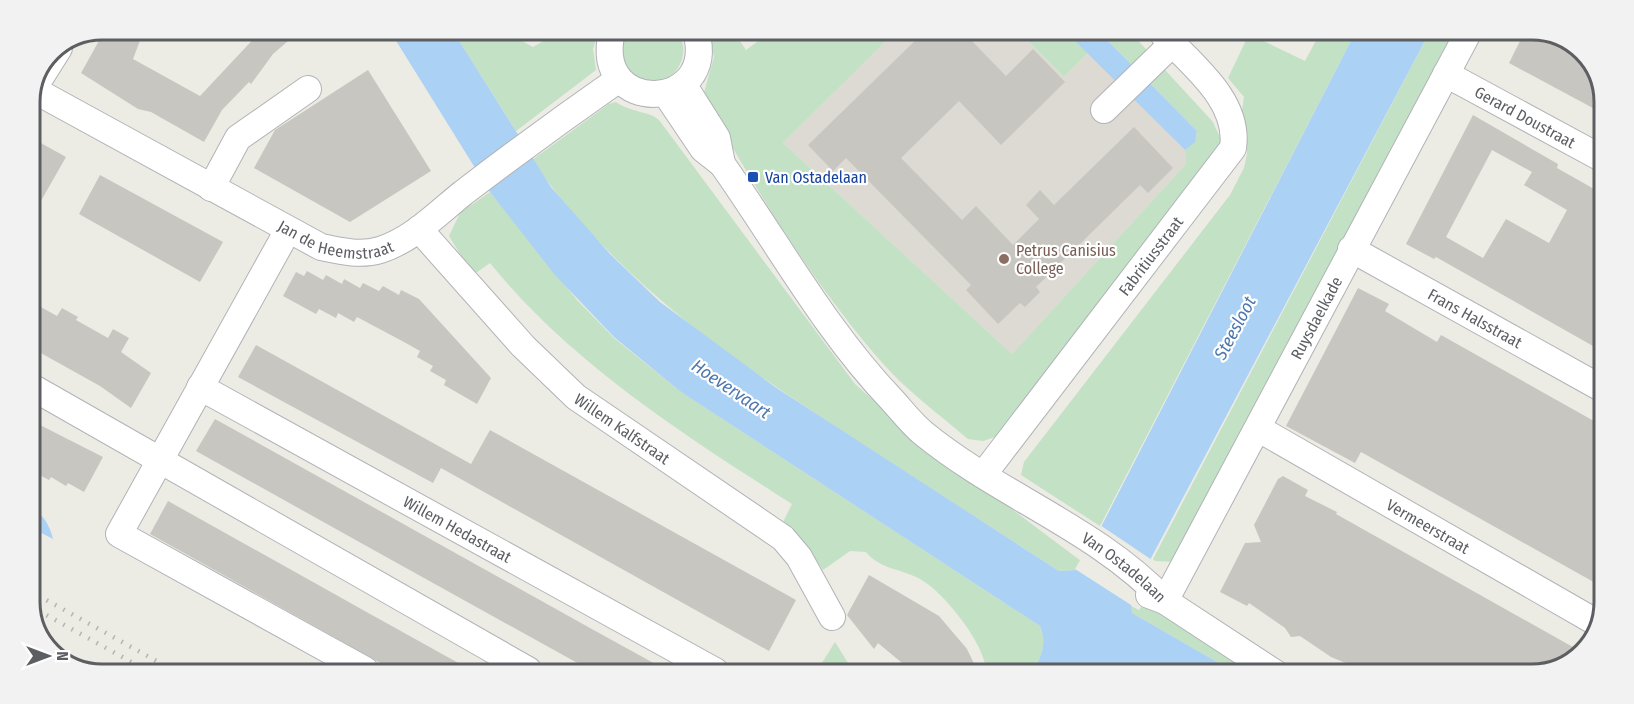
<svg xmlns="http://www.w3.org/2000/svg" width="1634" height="704" font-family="'Fira Sans Condensed',sans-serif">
  <rect width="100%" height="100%" fill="#ecebe4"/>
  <path fill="#dcdad2" d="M894 33H1020L1064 77 1088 53 1185 150 1186 164 1012 354 783 143Z"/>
  <g fill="#c3e1c4">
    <path d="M453 31 515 32 522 41 533 47 547 39 548 32H598L593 49 596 70 516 131Z"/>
    <path d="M627 32H677C683 40 685 50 682 59 667 106 600 71 627 32Z"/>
    <path d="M709 32H738L736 35 746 50 770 32 894 33 783 143 1012 354 1186 164 1185 150 1195 141 1197 131 1101 34H1132L1213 122 1222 142 1001 435 983 441 968 439C941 416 911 394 886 367 814 286 756 190 703 96L714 57Z"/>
    <path d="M1020 33 1068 34 1088 53 1064 77Z"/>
    <path d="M1249 34 1305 61 1319 35H1354L1100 526 1021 475 1024 462 1230 195 1244 168 1247 154V140L1241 117 1244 97 1228 78Z"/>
    <path d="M1428 35H1451L1178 562 1155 561 1153 559Z"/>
    <path d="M616 102C629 112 649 111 659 120L855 384 908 431 1081 561 1076 570 1059 571C993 528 927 486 861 443 733 360 621 286 532 160L609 104Z"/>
    <path d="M490 192 577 300 614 338 681 392 1040 626C1047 643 1042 657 1032 672H986C987 646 943 591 920 579 900 568 881 570 866 552L850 551 823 570 806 545 781 526 792 504C684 435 571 363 490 263L473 275 449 236 460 213Z"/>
    <path d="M1143 604 1258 673H1236L1132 613 1131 606 1139 610Z"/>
    <path d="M835 642 853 671H817Z"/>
  </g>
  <g fill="#abd1f5">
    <path d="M390 31H453L551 187 610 254 660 302 775 387 1059 571 1076 570 1101 527 1354 35H1428L1150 560 1131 603 1132 613 1236 673 1032 672C1042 657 1047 643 1040 626L681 392 614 337 555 275 490 192Z"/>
    <path d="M1068 34H1101L1197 131 1195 142 1185 150Z"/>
    <path d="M30 507C44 515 49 524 53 539L30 527Z"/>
  </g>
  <path fill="#ecebe4" d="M1100 525 1152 560 1131 605 1075 569Z"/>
  <g fill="#c8c6c0" fill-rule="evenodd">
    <path d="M105 30H144L133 59 200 96 261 31H276L288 41 273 54 251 84 249 82 222 110 204 142 151 112 138 109 81 73Z"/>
    <path d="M923 33H964L1006 76 1033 49 1065 82 1001 145 959 101 901 158 962 220 976 206 1013 245 1039 219 1026 205 1040 190 1054 205 1134 127 1173 168 1148 193 1140 185 1036 287 1040 292 1025 307 1020 303 998 324 966 290 971 285 846 158 833 171 808 145Z"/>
    <path d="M1523 35H1559L1589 59 1604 98V114L1509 63Z"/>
    <path d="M368 70 431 171 350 222 254 168 275 130Z"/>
    <path d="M1473 115 1558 164 1557 168 1603 194 1601 348 1594 344 1593 346 1436 257 1434 259 1406 244ZM1492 150 1532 172 1524 185 1567 210 1549 243 1506 219 1483 258 1446 237Z"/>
    <path d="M30 137 66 157 30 220Z"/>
    <path d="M100 175 223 242 200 282 79 214Z"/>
    <path d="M307 271 323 280 326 275 342 284 344 279 360 288 363 283 379 291 383 286 399 295 401 290 419 299 491 378 477 404 444 385 446 380 430 371 433 366 417 357 420 351 404 342 357 317 354 322 338 313 336 318 319 309 316 314 283 296 296 272 304 276Z"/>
    <path d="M1358 288 1389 304 1385 311 1437 342 1441 335 1601 425 1599 585 1361 452 1355 463 1286 426Z"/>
    <path d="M30 301 57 316 62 308 78 317 76 320 108 338 113 329 129 338 121 352 151 373 131 408 100 386 30 347Z"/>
    <path d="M256 345 471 464 490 430 796 600 769 651 441 468 433 483 238 377Z"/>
    <path d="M215 419 590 628 668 671 590 670 370 548 196 451Z"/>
    <path d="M38 424 103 457 84 492 68 483 66 486 51 477 49 480 30 470V439Z"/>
    <path d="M1283 476 1308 490 1305 496 1337 512 1336 514 1580 651 1572 662 1532 674 1348 673 1353 666 1331 657 1300 636 1291 637 1285 628 1249 603 1247 606 1220 592 1245 543 1261 542 1254 525 1278 479Z"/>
    <path d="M168 501 363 610 471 670H393L375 660 150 534Z"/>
    <path d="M869 575 939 616 967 649 978 672H913L878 643 874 649 847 615Z"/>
  </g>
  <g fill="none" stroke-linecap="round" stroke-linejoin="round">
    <defs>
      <g id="minor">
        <path d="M612 32C591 117 719 112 696 32"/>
        <path id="s1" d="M1446 74 1603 159"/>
        <path d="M37 83 59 48"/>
        <path d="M683 84 717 138 722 164"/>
        <path id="s2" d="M34 90 321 247C340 251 360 256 380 250 412 240 437 214 463 193 514 154 566 116 619 79"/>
        <path id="s3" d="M666 94 703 149 722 164C778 243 825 330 892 400 902 411 912 424 923 433 1000 496 1097 529 1165 601"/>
        <path d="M1104 110 1172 44"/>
        <path d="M211 188 238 138 308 89"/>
        <path id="s4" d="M419 229 523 346 576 397 783 538 799 557 832 617"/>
        <path d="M288 230 119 534 365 670"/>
        <path id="s5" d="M1351 249 1601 388"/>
        <path d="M30 386 528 670"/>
        <path id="s6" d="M200 387 715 671"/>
        <path id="s7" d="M1259 429 1599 624"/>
        <path id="s8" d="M983 475 1233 148C1240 101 1193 66 1163 34"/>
        <path d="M1149 595 1165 601 1275 673"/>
        <path id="s9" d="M1165 601 1467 35"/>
      </g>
    </defs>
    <use href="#minor" stroke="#b1b3b7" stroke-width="28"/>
    <use href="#minor" stroke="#fff" stroke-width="26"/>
    <g stroke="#b3b4b4" stroke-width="4.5" stroke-dasharray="1.5 8" stroke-linecap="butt">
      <path d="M30 591 171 669"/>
      <path d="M30 606 144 669"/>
    </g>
  </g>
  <rect fill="#1a4fb4" stroke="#fff" stroke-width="2" x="747" y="171" width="12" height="12" rx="3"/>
  <circle fill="#8d6e63" stroke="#fff" stroke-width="2" cx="1004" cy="259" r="6"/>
  <g text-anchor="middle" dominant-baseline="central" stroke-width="4.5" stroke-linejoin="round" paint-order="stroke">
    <g font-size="16" fill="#5c5e62" stroke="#fff">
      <text stroke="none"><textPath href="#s1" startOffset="90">Gerard Doustraat</textPath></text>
      <text stroke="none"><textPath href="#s2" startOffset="340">Jan de Heemstraat</textPath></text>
      <text stroke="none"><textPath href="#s8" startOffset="276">Fabritiusstraat</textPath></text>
      <text stroke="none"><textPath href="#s9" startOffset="321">Ruysdaelkade</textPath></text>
      <text stroke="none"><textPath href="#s5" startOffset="142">Frans Halsstraat</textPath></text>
      <text stroke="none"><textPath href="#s4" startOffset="286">Willem Kalfstraat</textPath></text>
      <text stroke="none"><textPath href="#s7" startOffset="195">Vermeerstraat</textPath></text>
      <text stroke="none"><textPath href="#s6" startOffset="294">Willem Hedastraat</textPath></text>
      <text stroke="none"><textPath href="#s3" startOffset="669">Van Ostadelaan</textPath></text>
    </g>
    <g font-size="16" fill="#164399" stroke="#fff" text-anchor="start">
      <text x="765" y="177">Van Ostadelaan</text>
    </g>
    <g font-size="16" fill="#785e54" stroke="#fff" text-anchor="start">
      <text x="1016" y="250">Petrus Canisius<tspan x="1016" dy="18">College</tspan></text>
    </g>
    <g font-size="18" font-style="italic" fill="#4e78ad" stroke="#fff">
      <text transform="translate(1235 328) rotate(-62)">Steesloot</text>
      <text transform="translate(731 389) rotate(34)">Hoevervaart</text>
    </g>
  </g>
  <path d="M0 0H1634V704H0ZM102 40H1532A62 62 0 0 1 1594 102V602A62 62 0 0 1 1532 664H102A62 62 0 0 1 40 602V102A62 62 0 0 1 102 40Z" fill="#f2f2f2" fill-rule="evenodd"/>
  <path fill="none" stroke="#5c5e62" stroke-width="3" d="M102 40H1532A62 62 0 0 1 1594 102V602A62 62 0 0 1 1532 664H102A62 62 0 0 1 40 602V102A62 62 0 0 1 102 40Z"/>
  <g transform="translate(48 656) rotate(90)" stroke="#ffffff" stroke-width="4.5" paint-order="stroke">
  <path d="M0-4.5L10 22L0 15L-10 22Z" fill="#5c5e62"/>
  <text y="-9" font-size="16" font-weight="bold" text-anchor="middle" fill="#5c5e62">N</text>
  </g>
</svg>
